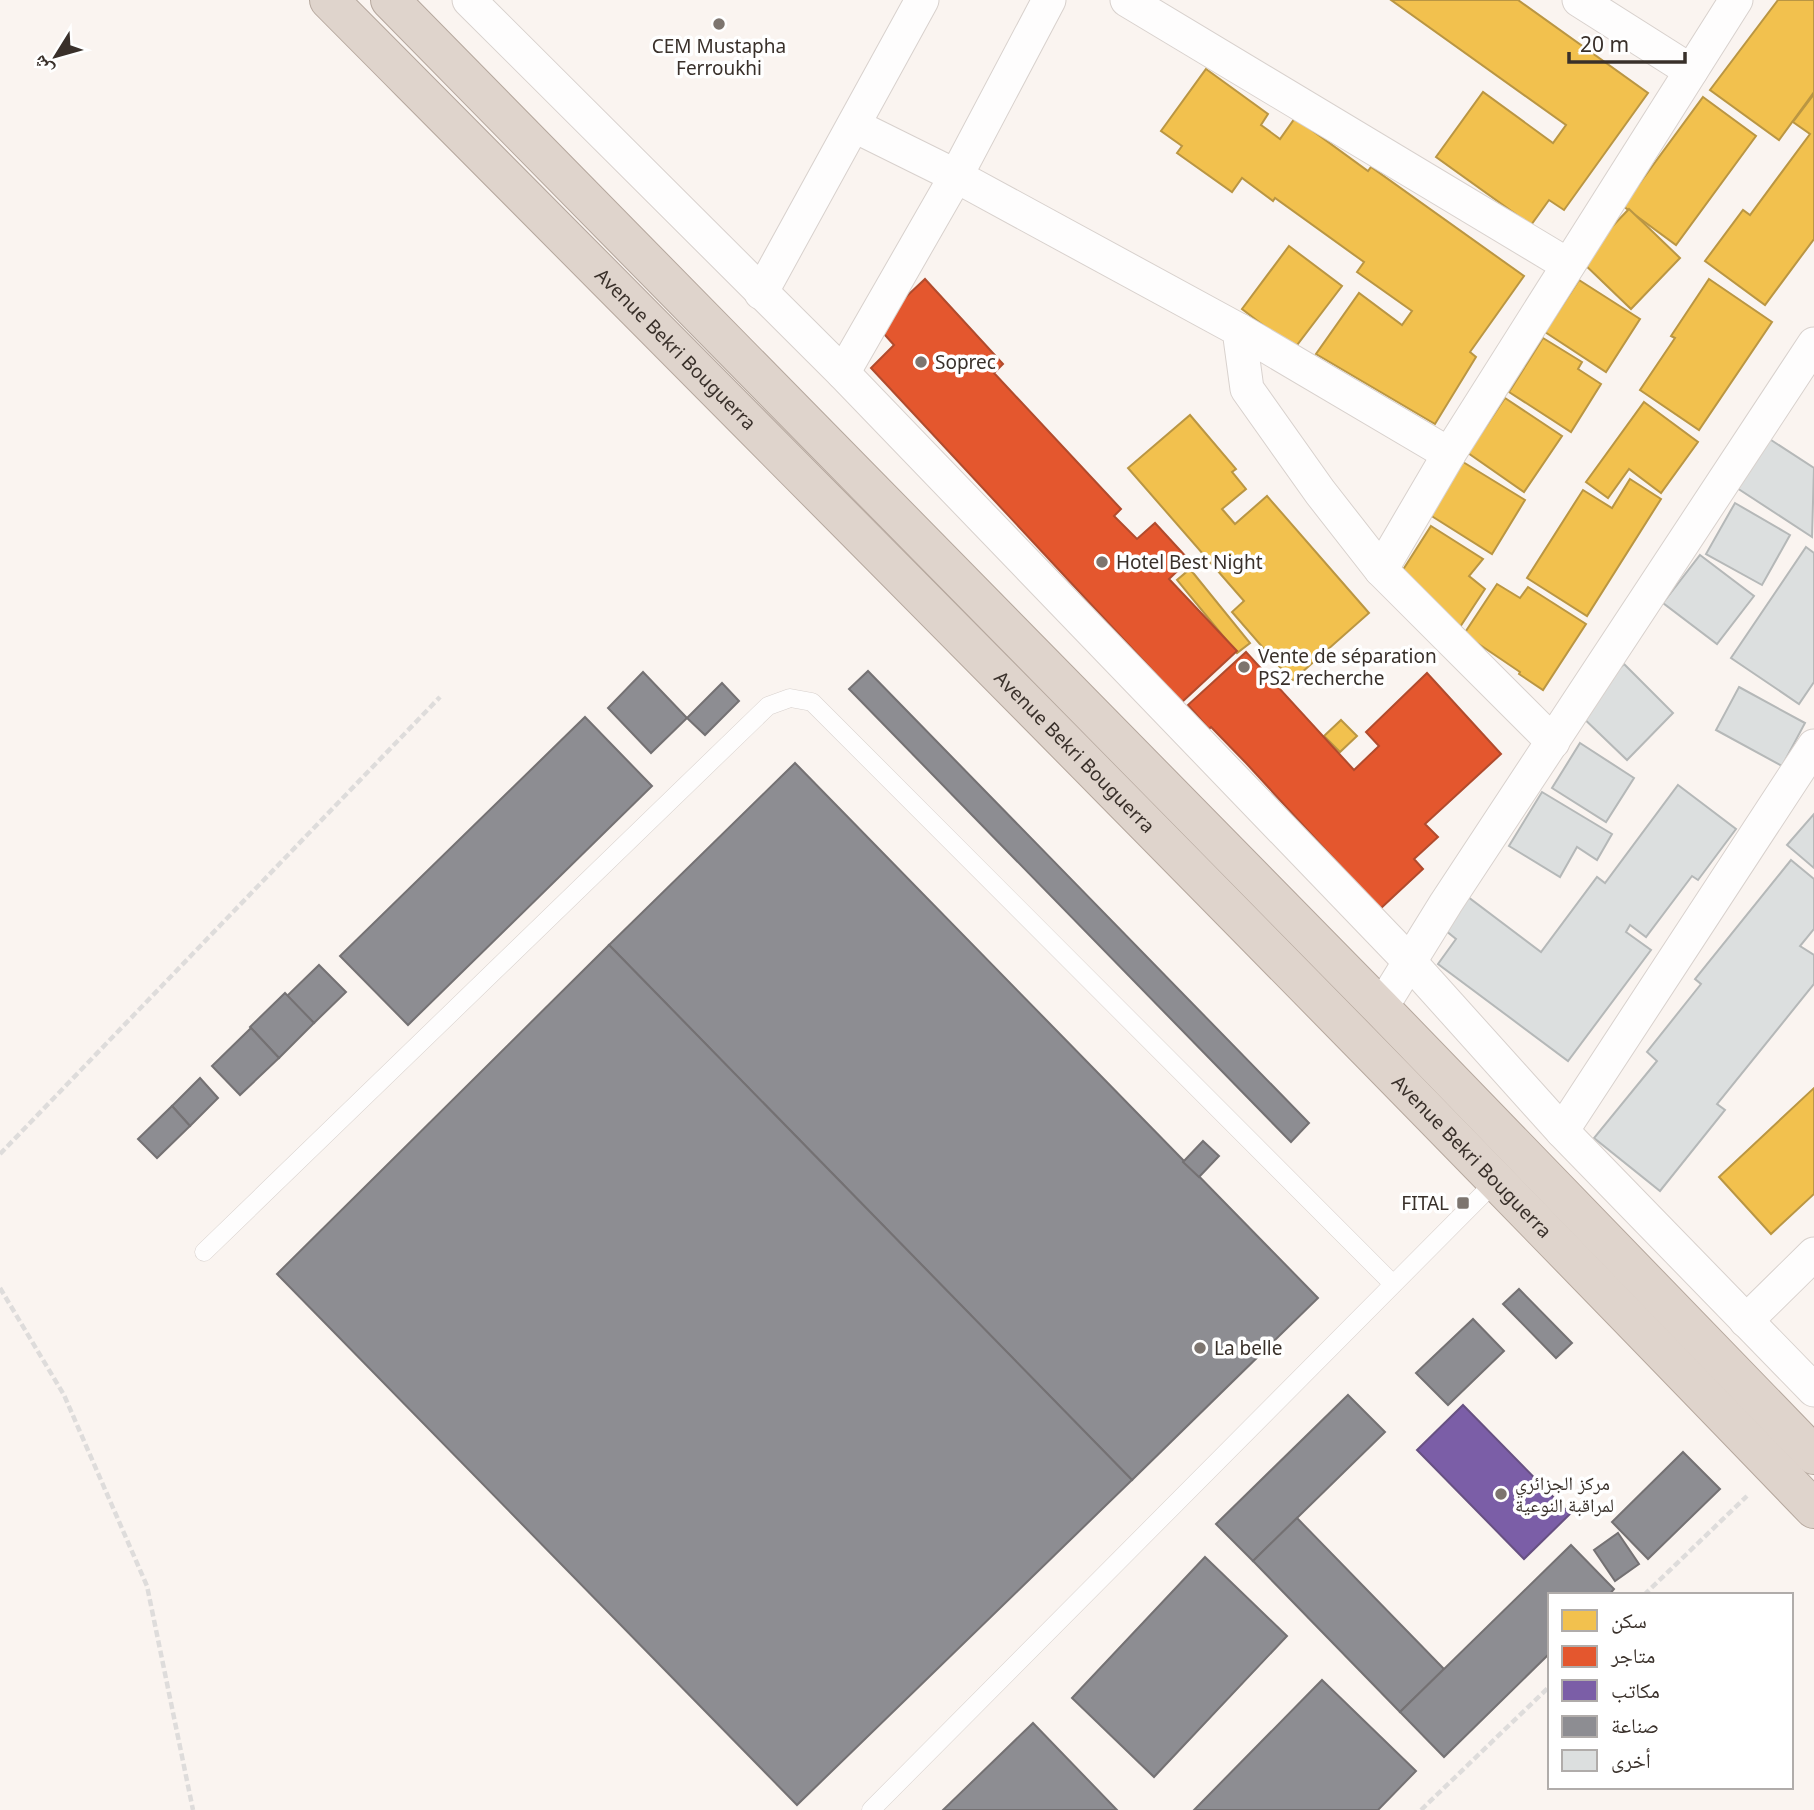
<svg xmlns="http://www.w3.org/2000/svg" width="1814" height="1810" font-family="'Noto Sans','Noto Naskh Arabic',sans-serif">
  <rect width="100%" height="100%" fill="#faf4f0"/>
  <g fill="#f2c14e" stroke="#ba9643" stroke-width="2">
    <path d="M1391 0H1518L1648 93 1564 210 1549 200 1531 225 1436 157 1483 92 1553 143 1566 125Z"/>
    <path d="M1778 0H1814V92L1779 140 1710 90Z"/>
    <path d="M1206 69 1268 114 1261 125 1280 139 1295 118 1368 171 1371 167 1524 276 1470 352 1476 357 1435 424 1316 354 1359 293 1402 325 1412 311 1357 272 1364 262 1275 198 1273 201 1242 178 1232 192 1177 153 1182 146 1161 131Z"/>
    <path d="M1814 94V239L1765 305 1705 261 1743 210 1750 215 1810 134 1793 122Z"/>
    <path d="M1703 97 1756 136 1676 245 1623 206Z"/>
    <path d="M1629 209 1680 258 1631 309 1580 260Z"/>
    <path d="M1289 246 1342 286 1294 349 1242 309Z"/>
    <path d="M1709 279 1772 322 1699 430 1640 390 1675 338 1671 336Z"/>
    <path d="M1579 280 1640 319 1606 372 1545 332Z"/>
    <path d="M1543 338 1582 362 1578 369 1601 384 1571 432 1509 392Z"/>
    <path d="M1505 398 1562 436 1524 492 1468 453Z"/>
    <path d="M1644 402 1698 442 1661 493 1629 469 1608 498 1586 482Z"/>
    <path d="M1190 415 1236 469 1232 472 1246 489 1222 509 1235 524 1267 496 1369 613 1292 681 1232 612 1244 601 1128 468Z"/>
    <path d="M1463 462 1525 500 1492 554 1430 515Z"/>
    <path d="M1630 479 1661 499 1587 616 1527 578 1583 490 1612 508Z"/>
    <path d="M1431 526 1483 559 1469 576 1485 589 1460 627 1399 576Z"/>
    <path d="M1190 569 1250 643 1237 653 1177 580Z"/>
    <path d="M1497 584 1520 598 1528 587 1586 624 1543 690 1519 674 1520 672 1464 634Z"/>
    <path d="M1341 720 1357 736 1340 752 1324 736Z"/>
    <path d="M1814 1088V1194L1771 1234 1719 1177Z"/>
  </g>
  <g fill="#e4572e" stroke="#b14b2d" stroke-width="2">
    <path d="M925 279 1003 364 994 373 1121 509 1114 516 1137 539 1155 523 1189 560 1169 579 1237 651 1182 702 871 368 894 345 876 325Z"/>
    <path d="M1246 652 1354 770 1379 746 1366 732 1427 673 1501 754 1425 824 1438 837 1414 859 1423 869 1380 909 1246 763 1211 727 1209 729 1188 705Z"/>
  </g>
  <path fill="#7b5ea7" stroke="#675082" stroke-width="2" d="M1463 1405 1570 1514 1524 1559 1417 1450Z"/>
  <g fill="#8d8d92" stroke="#747173" stroke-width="2">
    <path d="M868 671 1309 1123 1291 1142 849 689Z"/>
    <path d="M643 672 687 718 651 753 608 708Z"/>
    <path d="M722 683 739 701 705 735 687 718Z"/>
    <path d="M585 717 652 786 408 1025 340 956Z"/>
    <path d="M795 763 1318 1298 1132 1480 609 945Z"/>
    <path d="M609 945 1132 1480 797 1805 277 1274Z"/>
    <path d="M319 965 346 992 314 1023 287 996Z"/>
    <path d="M285 993 314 1023 279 1058 250 1027Z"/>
    <path d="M251 1028 279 1058 240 1095 212 1066Z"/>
    <path d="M200 1078 218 1098 190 1126 172 1106Z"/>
    <path d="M172 1106 190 1126 157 1158 138 1139Z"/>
    <path d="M1203 1141 1219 1156 1199 1177 1183 1162Z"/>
    <path d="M1519 1289 1572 1343 1556 1358 1503 1304Z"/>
    <path d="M1473 1319 1504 1351 1448 1405 1416 1373Z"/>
    <path d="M1348 1395 1385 1432 1253 1561 1216 1524Z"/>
    <path d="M1683 1452 1720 1489 1648 1559 1612 1522Z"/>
    <path d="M1297 1518 1444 1669 1400 1712 1253 1561Z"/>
    <path d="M1618 1533 1639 1564 1615 1581 1594 1550Z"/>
    <path d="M1571 1545 1614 1589 1609 1595H1550V1653L1444 1757 1400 1712Z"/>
    <path d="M1205 1557 1287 1636 1154 1777 1072 1698Z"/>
    <path d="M1322 1680 1416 1771 1378 1810H1194Z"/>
    <path d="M1033 1723 1117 1810H943Z"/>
  </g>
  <g fill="#dcdfdf" stroke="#b5b8b8" stroke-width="2">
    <path d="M1768 438 1814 468 1812 537 1737 488Z"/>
    <path d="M1735 503 1790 535 1762 585 1706 554Z"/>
    <path d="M1806 547 1814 553V682L1799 704 1731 658Z"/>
    <path d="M1700 555 1754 596 1717 644 1663 603Z"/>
    <path d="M1624 664 1673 713 1627 760 1577 712Z"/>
    <path d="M1739 687 1805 723 1782 766 1716 730Z"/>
    <path d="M1580 743 1634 778 1606 822 1552 788Z"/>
    <path d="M1678 785 1736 829 1698 880 1692 876 1646 937 1630 925 1626 932 1651 950 1568 1061 1438 964 1456 939 1440 926 1464 894 1541 952 1597 877 1605 883Z"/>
    <path d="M1542 792 1612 834 1597 860 1577 847 1560 877 1509 846Z"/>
    <path d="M1814 814V868L1787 845Z"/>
    <path d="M1791 860 1814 879V929L1800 946 1814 955V984L1717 1104 1725 1110 1660 1191 1594 1138 1657 1061 1647 1052 1701 984 1695 979Z"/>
  </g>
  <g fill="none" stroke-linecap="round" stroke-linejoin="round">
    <defs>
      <g id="lane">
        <path d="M204 1252 768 706 790 698 812 702 1393 1284"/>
        <path d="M871 1810 1497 1180"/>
      </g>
      <g id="street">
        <path d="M469 0 843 373 1410 962 1562 1131 1814 1390"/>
        <path d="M1127 0 1568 265"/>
        <path d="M1579 0 1691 71"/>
        <path d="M855 126 956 176 1239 330 1247 389 1320 492 1381 570 1553 742"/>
        <path d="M761 293 922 0"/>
        <path d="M1239 330 1449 454"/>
        <path d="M843 373 956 176 1049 0"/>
        <path d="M1381 570 1449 454 1736 0"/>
        <path d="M1381 1008 1446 903 1814 344"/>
        <path d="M1562 1131 1814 746"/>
        <path d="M1746 1321 1814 1254"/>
      </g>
      <g id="highway">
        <path id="s1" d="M329 0C826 500 1324 1000 1814 1509"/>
        <path d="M390 0 1381 1008 1814 1455"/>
      </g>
    </defs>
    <use href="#lane" stroke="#d8d1cd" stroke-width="19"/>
    <use href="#street" stroke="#d8d1cd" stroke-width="35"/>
    <use href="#highway" stroke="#b5a79d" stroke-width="40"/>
    <g stroke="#dedcdb" stroke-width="4.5" stroke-dasharray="7 3.5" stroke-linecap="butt">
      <path d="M0 1154 440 697"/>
      <path d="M0 1288 64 1395 147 1586 193 1810"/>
      <path d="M1644 1595 1747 1496"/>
      <path d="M1421 1810 1550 1686"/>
    </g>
    <use href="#lane" stroke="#fefdfd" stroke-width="18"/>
    <use href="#street" stroke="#fefdfd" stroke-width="33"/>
    <use href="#highway" stroke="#dfd4cc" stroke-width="38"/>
  </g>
  <g fill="#7d756f" stroke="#fff" stroke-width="2.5">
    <circle cx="719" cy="24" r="7"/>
    <circle cx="921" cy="362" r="7"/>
    <circle cx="1102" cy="562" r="7"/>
    <circle cx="1244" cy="667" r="7"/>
    <rect x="1456" y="1196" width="14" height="14" rx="3.5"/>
    <circle cx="1200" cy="1348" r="7"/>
    <circle cx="1501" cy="1494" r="7"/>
  </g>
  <g text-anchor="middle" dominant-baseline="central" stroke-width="7" stroke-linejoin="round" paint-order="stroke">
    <g font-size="19" fill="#39302a" stroke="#fff" text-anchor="start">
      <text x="719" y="46" text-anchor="middle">CEM Mustapha<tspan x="719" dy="22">Ferroukhi</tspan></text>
      <text x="935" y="362">Soprec</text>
      <text x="1116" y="562">Hotel Best Night</text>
      <text x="1258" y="656">Vente de séparation<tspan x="1258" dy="22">PS2 recherche</tspan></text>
      <text x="1449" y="1203" text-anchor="end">FITAL</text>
      <text x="1214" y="1348">La belle</text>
      <text x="1515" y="1483">مركز الجزائري<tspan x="1515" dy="22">لمراقبة النوعية</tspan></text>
    </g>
    <g font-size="19" fill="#39302a" stroke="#fff">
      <text stroke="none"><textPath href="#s1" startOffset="492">Avenue Bekri Bouguerra</textPath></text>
      <text stroke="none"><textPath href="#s1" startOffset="1059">Avenue Bekri Bouguerra</textPath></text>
      <text stroke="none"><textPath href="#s1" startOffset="1626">Avenue Bekri Bouguerra</textPath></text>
    </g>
  </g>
  <rect x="1548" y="1593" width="245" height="196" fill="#ffffff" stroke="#b0acaa" stroke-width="2"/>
  <rect x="1562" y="1610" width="35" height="21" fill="#f2c14e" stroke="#b0acaa" stroke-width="2"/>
  <text x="1611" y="1628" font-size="21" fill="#39302a">سكن</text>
  <rect x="1562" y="1646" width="35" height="21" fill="#e4572e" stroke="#b0acaa" stroke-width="2"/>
  <text x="1611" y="1663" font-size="21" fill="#39302a">متاجر</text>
  <rect x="1562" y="1680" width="35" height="21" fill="#7b5ea7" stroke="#b0acaa" stroke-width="2"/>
  <text x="1611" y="1698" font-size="21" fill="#39302a">مكاتب</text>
  <rect x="1562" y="1716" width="35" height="21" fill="#8d8d92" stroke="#b0acaa" stroke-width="2"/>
  <text x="1611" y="1733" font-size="21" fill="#39302a">صناعة</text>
  <rect x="1562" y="1750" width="35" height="21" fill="#dcdfdf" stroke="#b0acaa" stroke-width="2"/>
  <text x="1611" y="1768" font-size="21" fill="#39302a">أخرى</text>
  <g transform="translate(56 56) rotate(233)" stroke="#ffffff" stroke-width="5" paint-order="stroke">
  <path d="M0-5L12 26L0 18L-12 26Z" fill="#39302a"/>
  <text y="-10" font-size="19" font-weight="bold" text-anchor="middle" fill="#39302a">ش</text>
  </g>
  <path d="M1569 52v10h116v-10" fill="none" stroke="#39302a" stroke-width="3.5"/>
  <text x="1580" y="52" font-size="21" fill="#39302a" stroke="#ffffff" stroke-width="5" paint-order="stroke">20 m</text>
</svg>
